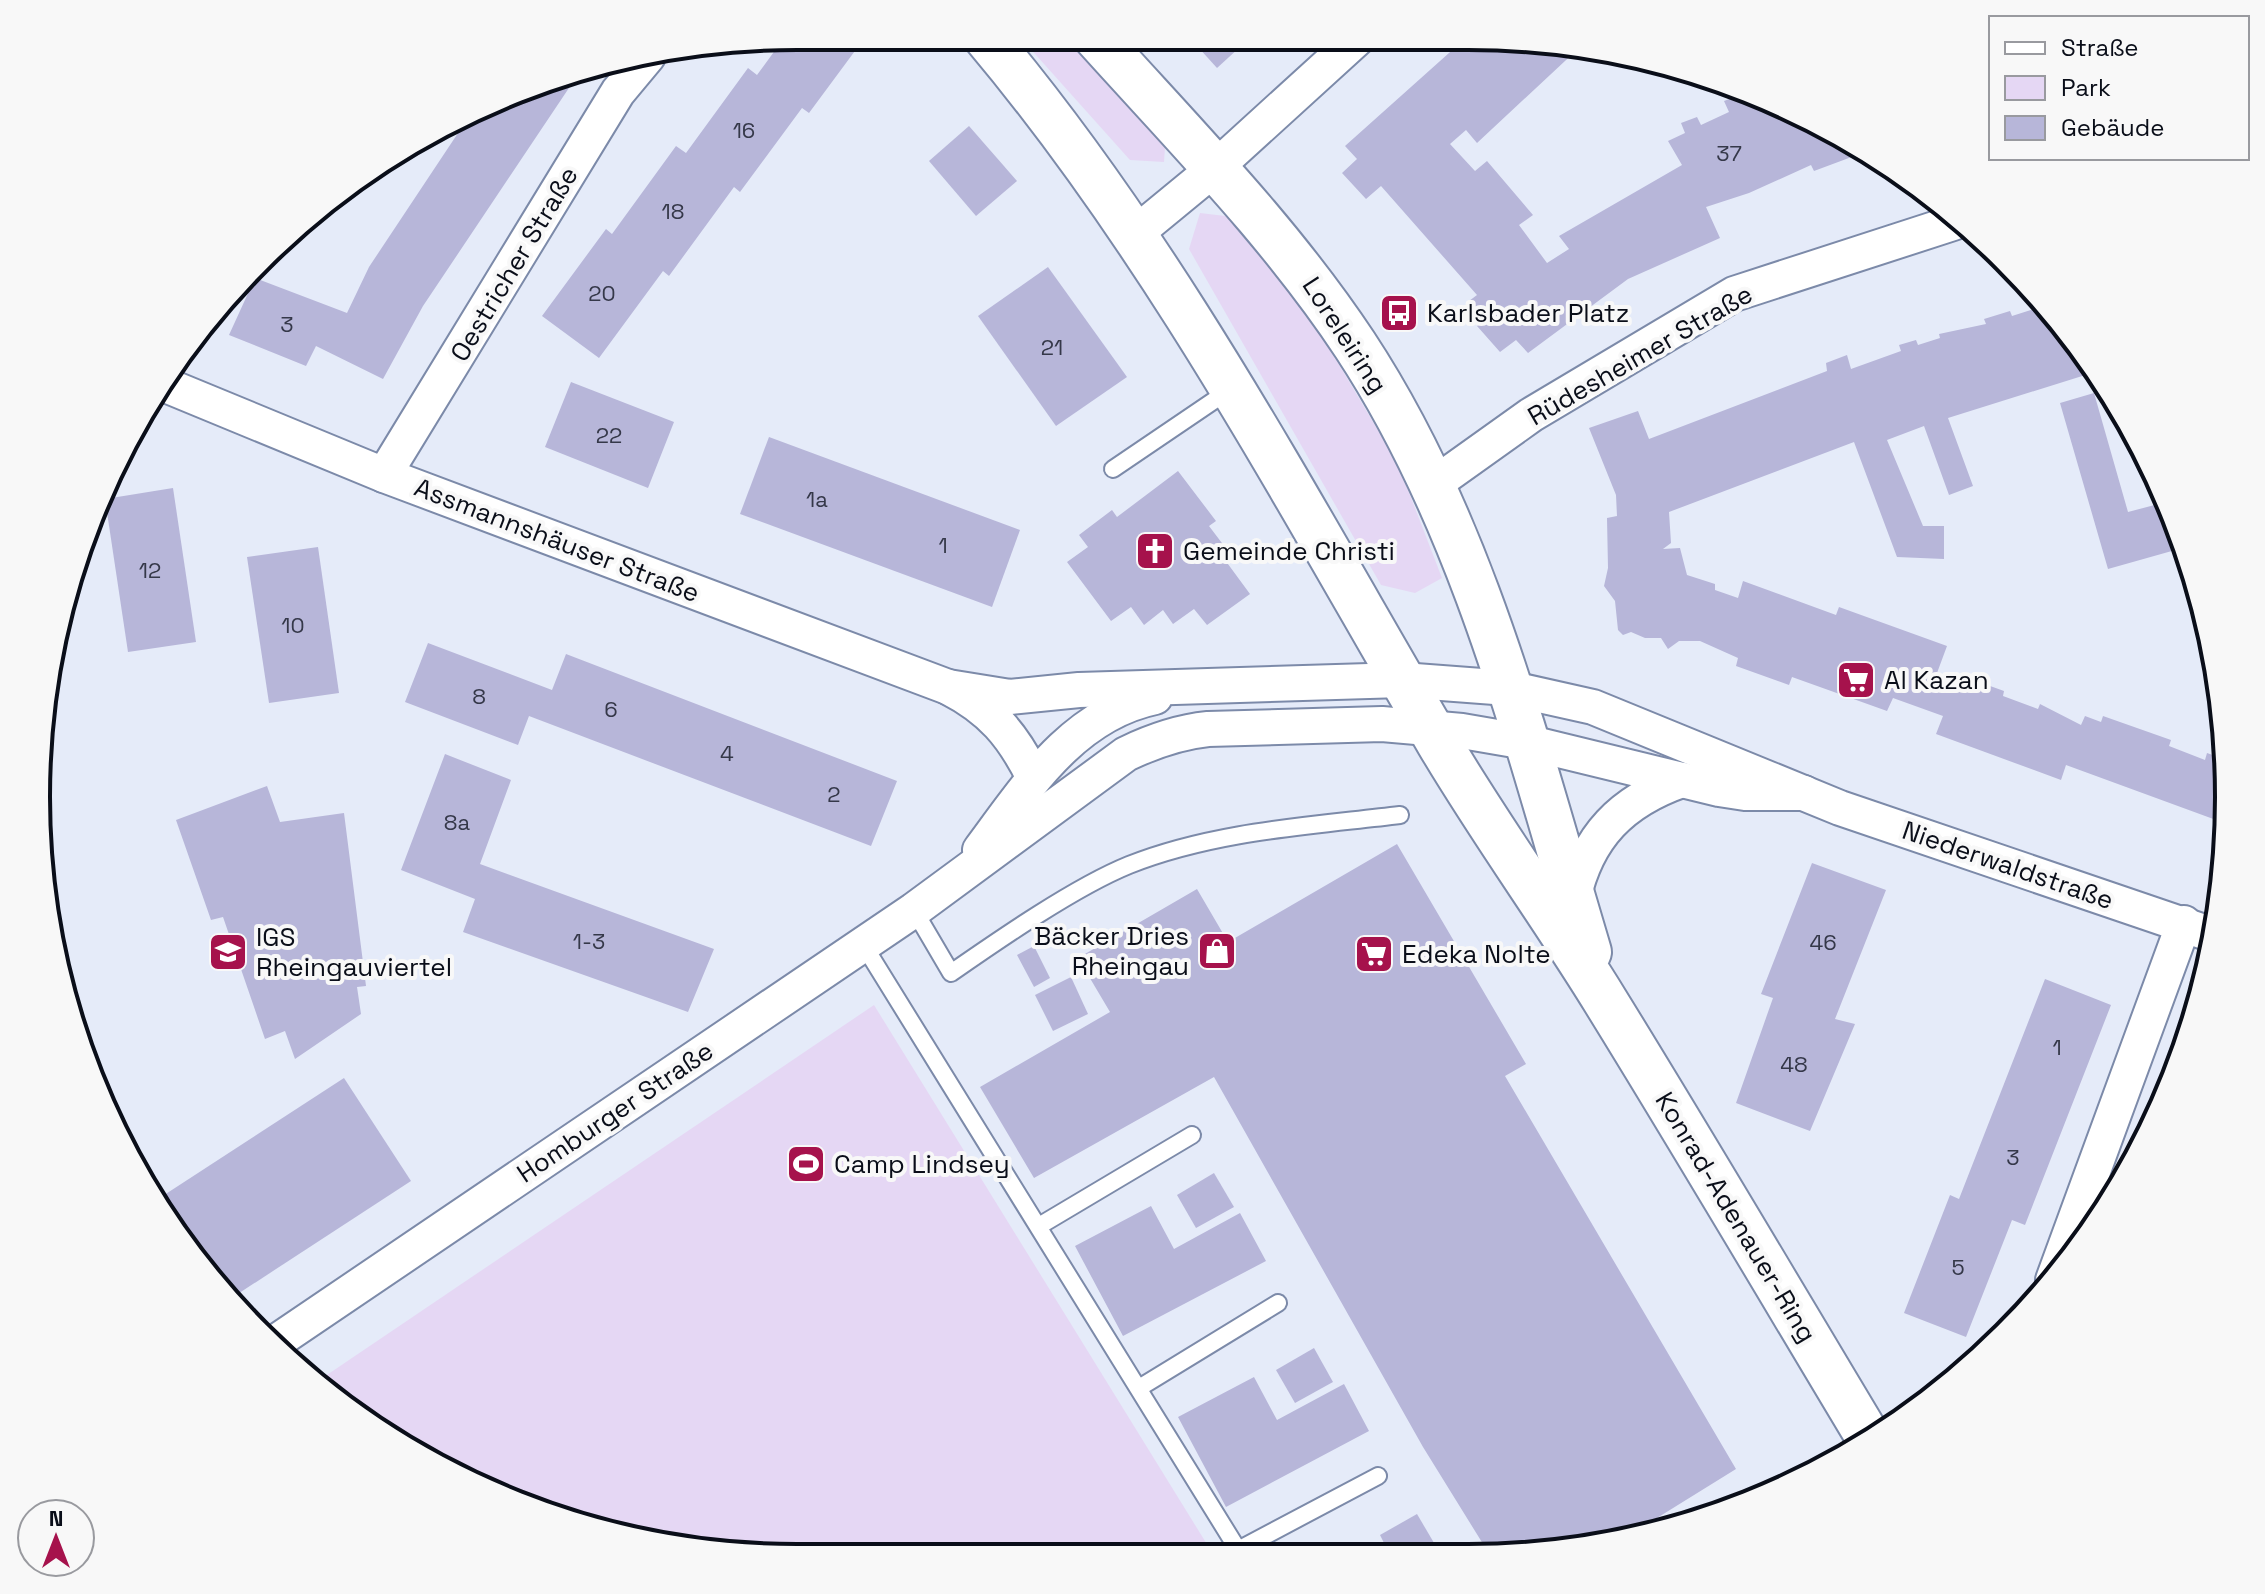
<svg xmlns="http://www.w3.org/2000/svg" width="2265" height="1594" font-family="'Space Grotesk',sans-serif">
  <rect width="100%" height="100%" fill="#e5ebf9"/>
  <g fill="#e5d7f4">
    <path d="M1019 36H1080L1166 132 1164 162 1130 160Z"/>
    <path d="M1200 213 1242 218 1318 329 1398 464 1442 578 1415 593 1381 585 1189 249Z"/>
    <path d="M874 1005 1213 1554 748 1556 600 1532 461 1480 334 1401 315 1383Z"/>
  </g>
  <g fill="#b7b6d9">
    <path d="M797 36H866L809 113 802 108 740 192 734 187 669 276 663 271 599 358 542 316 606 229 612 234 676 146 686 153 748 68 757 75 784 38Z"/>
    <path d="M1188 36H1252L1217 68Z"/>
    <path d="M1468 36 1580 47 1477 143 1466 130 1450 144 1475 171 1487 161 1533 215 1519 225 1547 263 1569 249 1559 236 1682 165 1668 141 1685 133 1681 123 1697 117 1701 125 1729 112 1724 101 1737 96 1849 138 1865 152 1814 171 1811 165 1749 193 1706 207 1720 238 1628 279 1528 353 1516 340 1500 352 1477 326 1485 319 1469 301 1477 295 1381 186 1366 199 1342 173 1357 159 1345 146Z"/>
    <path d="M581 70 423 306 383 379 316 346 306 366 229 335 255 278 347 313 369 267 464 124Z"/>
    <path d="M969 126 1017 181 976 216 929 161Z"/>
    <path d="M1048 267 1127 377 1056 426 978 316Z"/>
    <path d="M2047 305 2095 372 1948 418 1973 486 1949 495 1924 426 1887 440 1923 526H1944V559L1897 557 1854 442 1669 512 1671 543 1663 549 1680 548 1687 575 1715 584V590L1738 598 1743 581 1836 615 1839 607 1947 646 1937 673 1977 687 1979 682 2004 691 2003 696 2038 709 2040 704 2081 725 2085 716 2101 722 2103 716 2171 740 2169 746 2205 760 2207 753 2224 759 2227 824 2066 765 2061 780 1936 734 1943 716 1893 698 1887 711 1792 677 1789 685 1736 666 1738 658 1700 641H1679L1668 649 1661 638H1645L1631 632 1623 635 1618 630 1615 601 1604 586 1608 568 1607 518 1617 516 1616 495 1589 428 1638 411 1649 439 1827 371 1826 363 1847 355 1851 369 1901 351 1899 345 1916 340 1918 345 1940 338 1939 334 1986 324 1984 319 2010 311 2012 316Z"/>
    <path d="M571 382 674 422 648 488 545 447Z"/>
    <path d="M2094 393 2128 512 2166 502 2186 547 2108 569 2060 403Z"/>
    <path d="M769 437 1020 530 992 607 740 514Z"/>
    <path d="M1178 471 1216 521 1209 526 1231 555 1225 560 1250 594 1207 625 1194 609 1173 624 1163 610 1144 625 1131 607 1111 621 1067 562 1088 547 1079 535 1112 510 1117 517Z"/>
    <path d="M173 488 196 642 128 652 105 499Z"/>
    <path d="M318 547 339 693 269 703 247 557Z"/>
    <path d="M428 643 552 690 566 654 897 781 871 846 529 716 518 745 405 702Z"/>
    <path d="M445 754 511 780 480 864 714 949 688 1012 463 932 475 899 401 870Z"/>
    <path d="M267 786 280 822 344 813 366 986 357 987 361 1014 295 1059 285 1031 265 1039 223 917 211 920 176 820Z"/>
    <path d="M1397 844 1526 1064 1505 1076 1736 1469 1636 1531 1568 1551 1488 1552 1423 1447 1214 1077 1034 1178 980 1087 1110 1012 1078 958 1197 889 1228 942Z"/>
    <path d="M1812 863 1886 890 1835 1019 1855 1024 1810 1131 1736 1103 1773 998 1761 994Z"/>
    <path d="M1034 946 1050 978 1034 987 1017 955Z"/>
    <path d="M1071 977 1088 1014 1053 1031 1035 995Z"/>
    <path d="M2045 979 2111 1005 2025 1225 2012 1220 1966 1337 1904 1313 1950 1195 1959 1199Z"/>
    <path d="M344 1078 411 1181 227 1301 158 1199Z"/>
    <path d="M1214 1173 1234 1207 1196 1228 1177 1195Z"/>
    <path d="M1151 1206 1174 1249 1240 1213 1266 1261 1123 1336 1075 1246Z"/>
    <path d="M1314 1348 1333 1382 1295 1403 1276 1370Z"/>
    <path d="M1254 1377 1277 1420 1344 1384 1369 1431 1226 1507 1178 1417Z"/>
    <path d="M1417 1514 1437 1548 1429 1552 1389 1553 1380 1535Z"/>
  </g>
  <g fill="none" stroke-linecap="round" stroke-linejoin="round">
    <defs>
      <g id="lane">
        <path d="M1113 469 1231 389"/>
        <path d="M914 910 951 973C1000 939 1075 887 1129 865 1215 831 1310 826 1400 815"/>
        <path d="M863 944 1240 1553"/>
        <path d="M1039 1226 1192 1135"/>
        <path d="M1139 1388 1278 1303"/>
        <path d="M1238 1550 1378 1476"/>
      </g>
      <g id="street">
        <path d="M1136 233 1215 168 1360 36"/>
        <path d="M168 386 384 475 948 687C991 709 1013 735 1034 778"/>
        <path d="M384 475 618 92 648 56"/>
        <path d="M1433 485 1531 415 1734 294 1953 223"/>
        <path d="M948 687 1010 697 1079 690 1402 680 1508 688 1593 707 1840 808 2213 935"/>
        <path d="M980 850C1027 787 1073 714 1155 697"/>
        <path d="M1573 899C1587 836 1622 801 1682 780"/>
        <path d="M2053 1280 2184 923"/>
        <path d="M273 1344 914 910 1126 754C1153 741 1178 732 1208 729L1382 724 1462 731 1526 742 1719 789 1745 793H1804"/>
      </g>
      <g id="primary">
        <path d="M985 36C1166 251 1297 501 1439 743 1491 831 1552 914 1606 1002 1695 1146 1781 1292 1868 1437"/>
        <path d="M1095 36C1185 136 1281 233 1355 345 1475 527 1527 746 1589 952"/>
      </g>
    </defs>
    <use href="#lane" stroke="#7c8aa9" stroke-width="20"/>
    <use href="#street" stroke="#7c8aa9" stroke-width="38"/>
    <use href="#primary" stroke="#7c8aa9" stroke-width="48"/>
    <use href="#lane" stroke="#fff" stroke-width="16"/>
    <use href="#street" stroke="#fff" stroke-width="34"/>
    <use href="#primary" stroke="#fff" stroke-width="44"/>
  </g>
  <defs>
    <symbol id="bus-square" viewBox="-11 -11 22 22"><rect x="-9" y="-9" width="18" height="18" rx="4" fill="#a6124c" stroke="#f8f8f8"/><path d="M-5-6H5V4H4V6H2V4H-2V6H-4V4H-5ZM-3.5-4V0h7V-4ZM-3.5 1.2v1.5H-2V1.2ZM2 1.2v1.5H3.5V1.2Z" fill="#fff"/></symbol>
    <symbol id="church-square" viewBox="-11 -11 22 22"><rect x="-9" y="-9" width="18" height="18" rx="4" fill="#a6124c" stroke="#f8f8f8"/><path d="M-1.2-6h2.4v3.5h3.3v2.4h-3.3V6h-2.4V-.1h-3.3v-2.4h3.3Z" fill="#fff"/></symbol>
    <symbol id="supermarket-square" viewBox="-11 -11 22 22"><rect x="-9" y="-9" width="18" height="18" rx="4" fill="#a6124c" stroke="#f8f8f8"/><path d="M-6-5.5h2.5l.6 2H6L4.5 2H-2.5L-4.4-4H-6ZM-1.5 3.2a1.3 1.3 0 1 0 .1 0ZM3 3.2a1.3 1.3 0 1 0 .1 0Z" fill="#fff"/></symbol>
    <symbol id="shop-square" viewBox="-11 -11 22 22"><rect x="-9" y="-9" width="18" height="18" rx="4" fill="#a6124c" stroke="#f8f8f8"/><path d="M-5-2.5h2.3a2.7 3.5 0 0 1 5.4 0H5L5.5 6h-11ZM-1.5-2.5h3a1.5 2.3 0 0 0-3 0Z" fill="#fff"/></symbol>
    <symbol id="school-square" viewBox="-11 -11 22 22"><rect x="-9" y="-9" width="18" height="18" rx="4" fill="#a6124c" stroke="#f8f8f8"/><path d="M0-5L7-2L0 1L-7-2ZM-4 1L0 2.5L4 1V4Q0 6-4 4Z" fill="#fff"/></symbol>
    <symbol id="stadium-square" viewBox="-11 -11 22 22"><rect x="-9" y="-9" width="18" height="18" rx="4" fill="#a6124c" stroke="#f8f8f8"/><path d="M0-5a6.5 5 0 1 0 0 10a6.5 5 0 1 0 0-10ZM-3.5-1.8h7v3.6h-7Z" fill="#fff"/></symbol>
  </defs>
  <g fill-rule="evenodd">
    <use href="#bus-square" x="1377" y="291" width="44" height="44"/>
    <use href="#church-square" x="1133" y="529" width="44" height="44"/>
    <use href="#supermarket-square" x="1834" y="658" width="44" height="44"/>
    <use href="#shop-square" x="1195" y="929" width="44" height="44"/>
    <use href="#school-square" x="206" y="930" width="44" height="44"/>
    <use href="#supermarket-square" x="1352" y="932" width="44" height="44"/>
    <use href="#stadium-square" x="784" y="1142" width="44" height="44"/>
  </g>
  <g text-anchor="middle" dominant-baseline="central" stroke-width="8" stroke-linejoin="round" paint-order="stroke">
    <g font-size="22" fill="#353849">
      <text x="744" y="130">16</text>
      <text x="1729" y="153">37</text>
      <text x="673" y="211">18</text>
      <text x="602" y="293">20</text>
      <text x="287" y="324">3</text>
      <text x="1052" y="347">21</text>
      <text x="609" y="435">22</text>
      <text x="817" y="499">1a</text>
      <text x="943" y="545">1</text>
      <text x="150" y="570">12</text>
      <text x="293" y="625">10</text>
      <text x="479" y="696">8</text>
      <text x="611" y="709">6</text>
      <text x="727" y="753">4</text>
      <text x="834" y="794">2</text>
      <text x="457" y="822">8a</text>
      <text x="589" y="941">1-3</text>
      <text x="1823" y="942">46</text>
      <text x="2057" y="1047">1</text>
      <text x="1794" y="1064">48</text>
      <text x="2013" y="1157">3</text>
      <text x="1958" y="1267">5</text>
    </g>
    <g font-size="26" fill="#0a0e19" stroke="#f8f8f8">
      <text transform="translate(514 264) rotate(-59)">Oestricher Straße</text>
      <text transform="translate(1345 335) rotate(57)">Loreleiring</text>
      <text transform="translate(1640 355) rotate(-30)">Rüdesheimer Straße</text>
      <text transform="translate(557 540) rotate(21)">Assmannshäuser Straße</text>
      <text transform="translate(2008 865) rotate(19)">Niederwaldstraße</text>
      <text transform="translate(615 1112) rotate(-34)">Homburger Straße</text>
      <text transform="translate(1736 1217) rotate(59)">Konrad-Adenauer-Ring</text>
    </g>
    <g font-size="26" fill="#0a0e19" stroke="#f8f8f8" text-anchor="start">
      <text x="1427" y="313">Karlsbader Platz</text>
      <text x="1183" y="551">Gemeinde Christi</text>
      <text x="1884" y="680">Al Kazan</text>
      <text x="1189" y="936" text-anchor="end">Bäcker Dries<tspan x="1189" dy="30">Rheingau</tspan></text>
      <text x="256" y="937">IGS<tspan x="256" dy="30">Rheingauviertel</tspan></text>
      <text x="1402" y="954">Edeka Nolte</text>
      <text x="834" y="1164">Camp Lindsey</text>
    </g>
  </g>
  <path d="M0 0H2265V1594H0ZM797 50H1468A747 747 0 0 1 2215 797V797A747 747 0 0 1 1468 1544H797A747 747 0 0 1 50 797V797A747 747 0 0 1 797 50Z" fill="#f8f8f8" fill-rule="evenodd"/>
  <path fill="none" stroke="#0a0e19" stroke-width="4" d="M797 50H1468A747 747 0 0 1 2215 797V797A747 747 0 0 1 1468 1544H797A747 747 0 0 1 50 797V797A747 747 0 0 1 797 50Z"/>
  <rect x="1989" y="16" width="260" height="144" fill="#f8f8f8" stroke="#999a9f" stroke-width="2"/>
  <rect x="2005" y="42" width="40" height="12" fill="#ffffff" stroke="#999a9f" stroke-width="2"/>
  <text x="2061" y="56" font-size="24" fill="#0a0e19">Straße</text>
  <rect x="2005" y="76" width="40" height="24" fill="#e5d7f4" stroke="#999a9f" stroke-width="2"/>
  <text x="2061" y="96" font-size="24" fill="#0a0e19">Park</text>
  <rect x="2005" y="116" width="40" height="24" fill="#b7b6d9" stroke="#999a9f" stroke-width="2"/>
  <text x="2061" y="136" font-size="24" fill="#0a0e19">Gebäude</text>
  <g transform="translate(56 1538)"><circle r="38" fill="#f8f8f8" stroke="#999a9f" stroke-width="2"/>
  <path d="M0-6L14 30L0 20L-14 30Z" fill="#a6124c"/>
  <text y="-12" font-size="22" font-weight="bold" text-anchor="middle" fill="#0a0e19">N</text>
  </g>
</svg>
